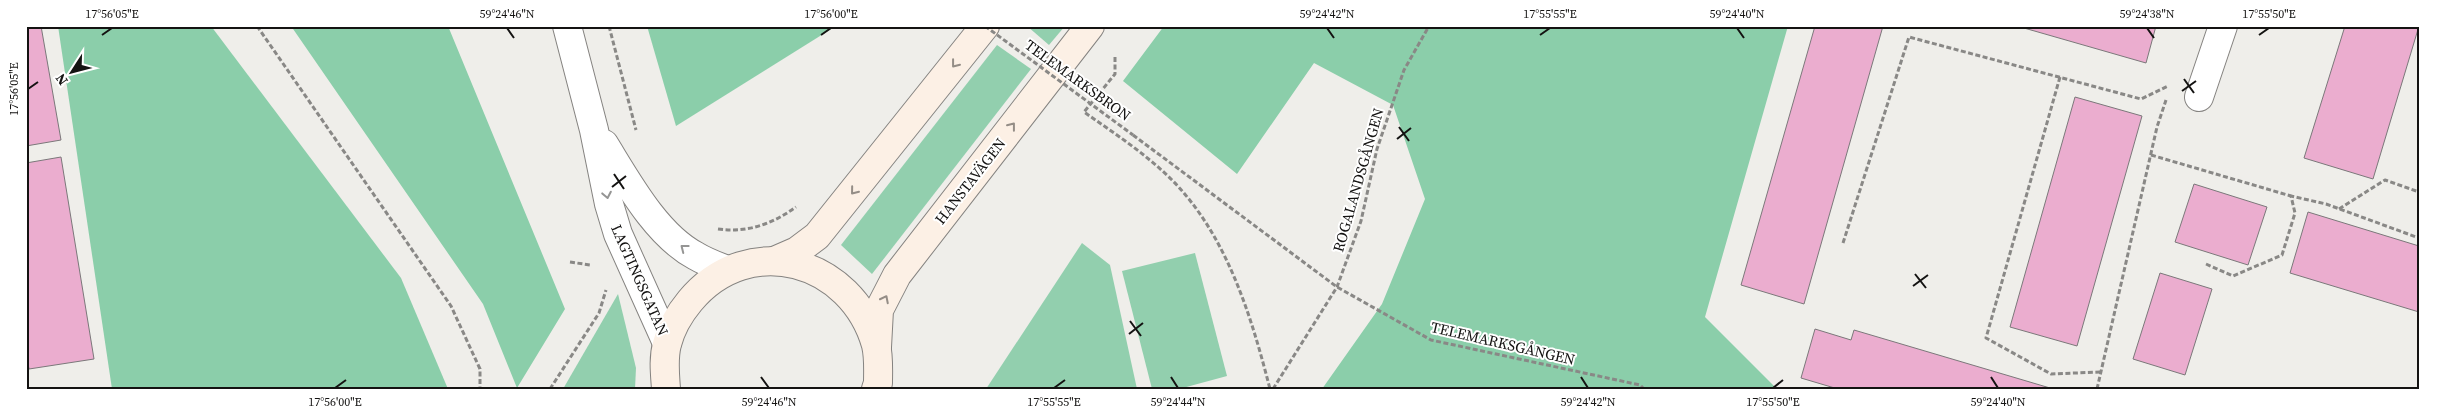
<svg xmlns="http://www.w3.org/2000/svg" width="2445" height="415" font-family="'Source Serif 4',serif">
  <rect width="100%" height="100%" fill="#efeeea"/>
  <g fill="#92cfae">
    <path d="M1027 26H1065L1049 45Z"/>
    <path d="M997 45 1031 69 872 274 841 245Z"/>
    <path d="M1082 243 1110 265 1137 389H986Z"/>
    <path d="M1195 253 1227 376 1179 389H1152L1122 271Z"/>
    <path d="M618 294 636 368 635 389H563Z"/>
  </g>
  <g fill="#8bceaa">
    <path d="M58 26H211L401 278 448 389H112Z"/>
    <path d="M291 26H448L565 309 517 388 483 304Z"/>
    <path d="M647 26H836L676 126Z"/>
    <path d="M1164 26H1788L1705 317 1777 389H1322L1382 304 1425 199 1393 105 1314 63 1237 174 1123 81Z"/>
  </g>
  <g fill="#ebadcf" stroke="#7b787a">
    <path d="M26 26H41L61 140 26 146Z"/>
    <path d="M1815 26H1883L1804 304 1741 285Z"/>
    <path d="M2017 26H2156L2146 63Z"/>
    <path d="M2345 26H2419L2373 179 2304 158Z"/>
    <path d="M2075 97 2142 116 2077 346 2010 327Z"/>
    <path d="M61 157 94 359 29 369 26 353V163Z"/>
    <path d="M2194 184 2267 207 2248 265 2175 242Z"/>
    <path d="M2308 212 2419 246V312L2290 273Z"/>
    <path d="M2160 273 2212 289 2185 375 2133 359Z"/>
    <path d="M1815 329 1851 340 1854 330 2050 388 1838 389 1801 378Z"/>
  </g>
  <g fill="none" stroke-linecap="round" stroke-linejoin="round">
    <defs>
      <path id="minor" d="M2199 97 2223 26"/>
      <g id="tertiary">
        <path d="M567 26 594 130 609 204 618 234 667 343"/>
        <path d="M604 144C627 181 656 235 696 256 706 262 717 266 727 270"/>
      </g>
      <g id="secondary">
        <path d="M774 261 797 251 817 236 985 26"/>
        <path d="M877 347 879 310 897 275 1090 26"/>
        <path d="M666 389C665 374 663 359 667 344 671 328 680 313 690 301 749 230 852 260 876 345 879 357 878 371 878 383L876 389"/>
      </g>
    </defs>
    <use href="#minor" stroke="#858380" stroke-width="30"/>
    <use href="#tertiary" stroke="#858380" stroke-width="30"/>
    <use href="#secondary" stroke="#858380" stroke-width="30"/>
    <g stroke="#898886" stroke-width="3" stroke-dasharray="5 2.5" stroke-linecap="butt">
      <path d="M257 26 451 306 480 369V389"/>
      <path d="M609 26 636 130"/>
      <path d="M1115 57V74L1084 112C1114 133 1146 154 1172 180 1227 236 1251 315 1270 389"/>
      <path d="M2060 77 1986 338 2051 374 2100 372"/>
      <path d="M1133 135 1337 287 1431 340 1640 385 1644 389"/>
      <path d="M2151 155 2291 196"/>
      <path d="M2339 209 2385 180 2419 192"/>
      <path d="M718 229C748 233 772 224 796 207"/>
      <path d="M1843 243 1909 37 2141 99 2168 86"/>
      <path d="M570 262 590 265"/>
      <path d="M2206 264 2233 276 2282 255 2295 213 2291 196 2326 204 2419 238"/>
      <path d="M550 389 599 313 606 290"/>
      <path d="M1273 389 1337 287 1361 221 1377 149 1404 70 1429 26"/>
      <path d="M2097 389 2157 127 2166 100"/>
    </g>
    <use href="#minor" stroke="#fff" stroke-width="28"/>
    <use href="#tertiary" stroke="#fff" stroke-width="28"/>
    <use href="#secondary" stroke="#fcf0e5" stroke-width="28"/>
    <path stroke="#898886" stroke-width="3" stroke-dasharray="5 2.5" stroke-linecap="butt" d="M985 26 1133 135"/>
  </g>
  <defs><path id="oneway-chevron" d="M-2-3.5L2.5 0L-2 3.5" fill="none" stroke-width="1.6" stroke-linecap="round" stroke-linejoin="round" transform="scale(1.25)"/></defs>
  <g stroke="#948d86">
    <use href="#oneway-chevron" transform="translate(955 64) rotate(128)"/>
    <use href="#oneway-chevron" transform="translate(1012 126) rotate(-52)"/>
    <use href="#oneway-chevron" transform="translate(854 191) rotate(129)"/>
    <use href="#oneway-chevron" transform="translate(885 299) rotate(-63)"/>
  </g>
  <g stroke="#959594">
    <use href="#oneway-chevron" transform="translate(607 195) rotate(79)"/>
    <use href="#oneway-chevron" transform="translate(684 248) rotate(-142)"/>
  </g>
  <path fill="none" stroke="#141312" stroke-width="2" d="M507 28 514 38M1327 28 1334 38M1737 28 1744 38M2147 28 2154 38M102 35 112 28M821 35 831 28M1540 35 1550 28M2259 35 2269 28M2184 79 2194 93M28 89 38 82M2182 91 2196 81M1399 127 1409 141M1397 139 1411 128M614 174 624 189M612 187 626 176M1915 274 1926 288M1913 286 1928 275M1130 321 1141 336M1129 334 1143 323M761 377 769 388M1171 377 1178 388M1581 377 1588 388M1991 377 1998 388M335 388 346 380M1054 388 1065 380M1773 388 1783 380"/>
  <g text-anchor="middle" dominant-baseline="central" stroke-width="4" stroke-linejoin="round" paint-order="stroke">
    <g font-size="15" fill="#141312" stroke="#fff">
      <text transform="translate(1078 80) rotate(36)">TELEMARKSBRON</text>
      <text transform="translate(1358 180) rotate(-74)">ROGALANDSGÅNGEN</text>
      <text transform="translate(970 181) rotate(-52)">HANSTAVÄGEN</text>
      <text transform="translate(640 280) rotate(66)">LAGTINGSGATAN</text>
      <text transform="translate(1503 343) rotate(13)">TELEMARKSGÅNGEN</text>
    </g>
  </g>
  <rect width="2445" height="415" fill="none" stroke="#ffffff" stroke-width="55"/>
  <g transform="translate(72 72) rotate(234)" stroke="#ffffff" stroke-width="4" paint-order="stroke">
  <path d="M0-4L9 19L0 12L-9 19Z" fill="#141312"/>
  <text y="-8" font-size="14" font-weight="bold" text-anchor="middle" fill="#141312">N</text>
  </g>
  <rect x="28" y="28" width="2390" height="360" fill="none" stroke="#141312" stroke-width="2"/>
  <g font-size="12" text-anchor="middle" fill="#141312">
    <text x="112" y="18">17°56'05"E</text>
    <text x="507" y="18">59°24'46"N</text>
    <text x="831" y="18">17°56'00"E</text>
    <text x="1327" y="18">59°24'42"N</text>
    <text x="1550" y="18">17°55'55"E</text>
    <text x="1737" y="18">59°24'40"N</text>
    <text x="2147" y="18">59°24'38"N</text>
    <text x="2269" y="18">17°55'50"E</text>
    <text transform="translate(14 89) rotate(-90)" y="4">17°56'05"E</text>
    <text x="335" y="406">17°56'00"E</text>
    <text x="769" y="406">59°24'46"N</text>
    <text x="1054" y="406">17°55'55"E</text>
    <text x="1178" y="406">59°24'44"N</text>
    <text x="1588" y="406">59°24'42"N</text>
    <text x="1773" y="406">17°55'50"E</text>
    <text x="1998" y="406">59°24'40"N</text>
  </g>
</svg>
